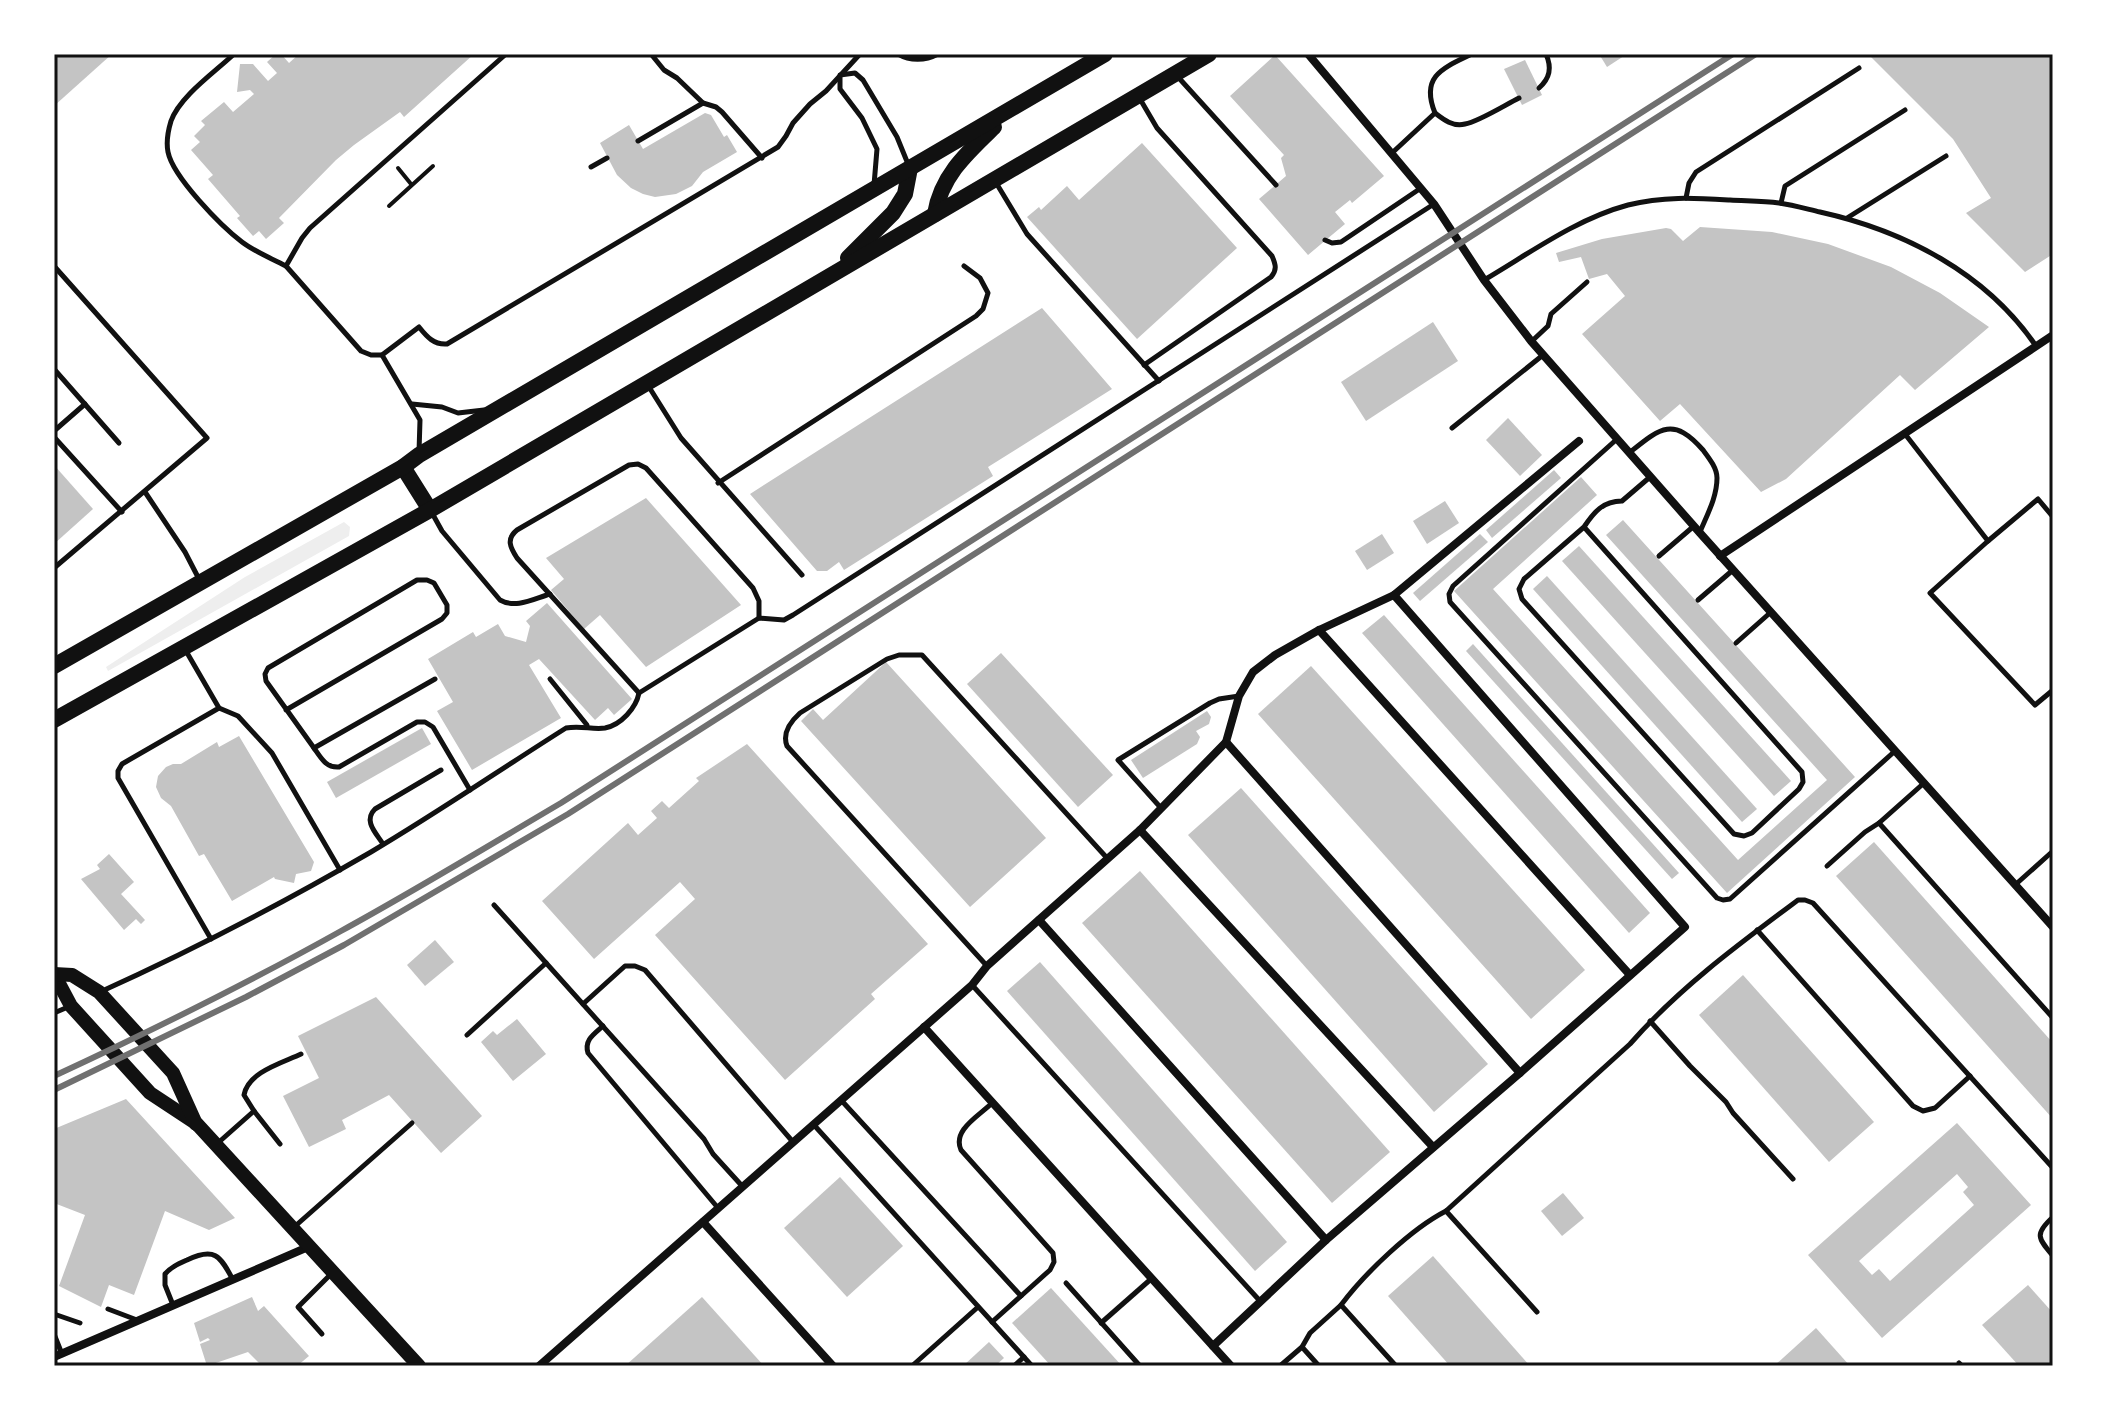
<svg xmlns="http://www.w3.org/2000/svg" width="2107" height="1420" font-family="Poppins,sans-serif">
  <rect width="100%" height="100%" fill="#fff"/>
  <path fill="#eee" d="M344 522 350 527 349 536 108 671 106 667 245 577Z"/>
  <g fill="#c4c4c4" fill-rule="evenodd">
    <path d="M54 54H112L54 106Z"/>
    <path d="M276 54H281L289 63 299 54H474L404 117 400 112 354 145 336 160 279 218 284 223 266 239 259 231 253 236 237 218 240 216 208 179 213 175 191 150 200 142 194 136 205 125 201 121 224 102 233 112 254 94 250 90 237 92 240 64H253L268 81 277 73 267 62Z"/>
    <path d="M1599 54H1627L1607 67Z"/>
    <path d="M1868 54H2053V254L2025 272 1966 213 1991 198 1953 139Z"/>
    <path d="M1275 55 1384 176 1352 203 1350 200 1335 212 1345 224 1308 255 1259 199 1286 176 1281 158 1284 155 1230 96Z"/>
    <path d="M1525 60 1542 95 1522 105 1504 69Z"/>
    <path d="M705 113 711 115 724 137 727 135 737 152 703 172 692 186 676 194 655 197 643 194 631 188 617 175 600 143 629 125 643 149Z"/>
    <path d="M1142 143 1237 248 1137 339 1027 217 1039 207 1041 210 1067 186 1079 200Z"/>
    <path d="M1700 227 1772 232 1828 244 1891 267 1940 293 1989 327 1915 390 1900 375 1786 479 1761 492 1680 404 1660 421 1582 334 1625 296 1607 274 1589 279 1581 257 1559 262 1556 253 1602 239 1666 228 1671 229 1683 241Z"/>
    <path d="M1042 308 1112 389 988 467 993 476 844 570 839 562 827 571H817L750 494Z"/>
    <path d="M1433 322 1458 361 1366 421 1341 382Z"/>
    <path d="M1508 418 1542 455 1520 476 1486 440Z"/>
    <path d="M54 465 93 509 54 544Z"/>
    <path d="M1554 470 1561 478 1492 538 1486 530Z"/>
    <path d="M1581 477 1597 495 1493 589 1738 860 1827 780 1606 535 1623 520 1855 777 1727 893 1454 591Z"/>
    <path d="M646 498 741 605 646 667 600 615 584 629 551 590 564 579 546 558Z"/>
    <path d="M1445 501 1459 523 1427 544 1413 521Z"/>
    <path d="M1382 534 1394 553 1367 570 1355 551Z"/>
    <path d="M1480 534 1488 542 1420 601 1413 593Z"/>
    <path d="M1579 546 1791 781 1774 796 1562 561Z"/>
    <path d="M1547 576 1757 809 1742 822 1533 589Z"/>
    <path d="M547 603 632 699 614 715 608 708 595 720 539 659 529 665 561 718 472 770 437 711 453 702 428 659 473 632 476 637 498 624 505 636 526 642 530 626 526 621Z"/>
    <path d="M1384 615 1650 913 1629 933 1362 633Z"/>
    <path d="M1473 644 1679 873 1672 879 1466 651Z"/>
    <path d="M1001 653 1113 775 1078 807 967 684Z"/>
    <path d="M886 662 1046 838 970 907 801 721 813 709 823 720Z"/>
    <path d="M1311 666 1585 970 1531 1019 1258 714Z"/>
    <path d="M1207 711 1211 717 1209 724 1196 731 1200 737 1197 744 1143 778 1131 760Z"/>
    <path d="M422 728 431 744 336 798 327 782Z"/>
    <path d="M239 736 314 862 311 871 296 874 294 883 275 879 274 877 232 901 204 854 199 856 171 806 161 798 156 787 158 776 166 767 173 764H181L217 742 219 747Z"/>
    <path d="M747 744 928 944 871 994 875 999 785 1080 655 935 695 899 680 882 594 959 542 901 628 823 638 835 657 818 651 811 662 801 669 808 699 781 696 778Z"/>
    <path d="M1241 788 1488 1064 1434 1112 1188 835Z"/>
    <path d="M1874 842 2053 1043V1119L1836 876Z"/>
    <path d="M109 854 134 882 121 894 145 920 141 924 136 919 124 930 81 879 100 869 97 865Z"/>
    <path d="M1140 871 1390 1152 1332 1203 1082 923Z"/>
    <path d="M435 940 454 962 425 986 407 965Z"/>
    <path d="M1040 962 1287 1242 1255 1271 1007 991Z"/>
    <path d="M1743 975 1874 1122 1829 1162 1699 1015Z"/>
    <path d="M376 997 482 1116 441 1153 389 1095 342 1120 346 1129 309 1147 283 1096 319 1078 298 1036Z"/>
    <path d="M517 1019 546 1054 513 1081 481 1042 493 1031 497 1035Z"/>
    <path d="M126 1099 235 1218 209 1230 165 1211 134 1295 109 1285 101 1307 59 1286 85 1215 54 1203V1129Z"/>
    <path d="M1957 1123 2031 1205 1882 1338 1808 1255ZM1957 1174 1968 1187 1963 1192 1974 1205 1890 1281 1879 1269 1872 1275 1859 1261Z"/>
    <path d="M840 1177 903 1246 847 1297 784 1228Z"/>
    <path d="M1563 1193 1584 1218 1562 1236 1541 1211Z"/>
    <path d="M1433 1256 1530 1366H1450L1388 1296Z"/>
    <path d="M2028 1285 2053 1313V1366H2019L1982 1325Z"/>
    <path d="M1051 1288 1122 1366H1051L1012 1323Z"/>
    <path d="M252 1297 258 1311 264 1306 309 1356 297 1366H262L248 1352 207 1366 200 1344 210 1340 208 1338 200 1342 194 1323Z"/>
    <path d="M702 1297 764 1366H625Z"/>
    <path d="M1816 1328 1850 1366H1774Z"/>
    <path d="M989 1342 1004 1358 995 1366H963Z"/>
  </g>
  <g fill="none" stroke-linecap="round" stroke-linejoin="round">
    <g stroke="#111" stroke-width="4">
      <path d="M572 55 574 54"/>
      <path d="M398 168 411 184"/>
      <path d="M389 206 433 166"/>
    </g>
    <g stroke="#111" stroke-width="5">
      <path d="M234 54C215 72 180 96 171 121 168 131 166 142 168 152 173 177 221 226 242 242 255 252 271 258 286 266"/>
      <path d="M506 54 310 228 302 238 286 266 361 351 371 355H382L419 327C427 337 434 345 447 344L778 147 786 136 793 123 810 104 826 91 860 54"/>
      <path d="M651 54 664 70 677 78 703 103 716 107 722 112 762 158"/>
      <path d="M898 54C910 61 925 61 938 54"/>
      <path d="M1178 77 1276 185"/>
      <path d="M1539 88C1550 78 1552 68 1546 54"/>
      <path d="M1140 99 1157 128 1272 256C1276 265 1277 270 1271 277L1144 365"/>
      <path d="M1435 113C1444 120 1453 127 1465 124 1478 122 1505 105 1519 98"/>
      <path d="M638 141 703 103"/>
      <path d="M1392 153 1435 113C1420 76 1443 68 1472 54"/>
      <path d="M591 167 607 158"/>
      <path d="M995 181 1027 234 1159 381"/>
      <path d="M874 185 877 149 862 118 840 89V75L855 73 863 80 897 137 908 164"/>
      <path d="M1686 198 1689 183 1696 172 1859 68"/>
      <path d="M1781 203 1785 186 1905 110"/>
      <path d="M1847 218 1946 156"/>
      <path d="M1325 240 1332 243 1341 242 1421 188"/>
      <path d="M54 266 207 438 54 568"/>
      <path d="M1484 280C1530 253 1576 219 1628 205 1663 196 1695 198 1730 200 1746 201 1763 201 1779 203 1793 205 1807 209 1820 212 1905 231 1986 273 2036 346"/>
      <path d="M1532 341 1548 326 1551 314 1587 282"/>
      <path d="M382 355 420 420 419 452"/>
      <path d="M54 369 119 443"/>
      <path d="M649 387 681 438 802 575"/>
      <path d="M412 404 442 407 458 413 484 410"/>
      <path d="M1452 428 1543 355"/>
      <path d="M54 431 85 404"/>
      <path d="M1905 434 1988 541"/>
      <path d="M54 437 122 512"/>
      <path d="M1617 439 1453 586 1449 594 1450 602 1717 898 1723 900 1730 899 1895 751"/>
      <path d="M1629 453C1660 428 1673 416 1703 450 1709 458 1717 468 1717 478 1717 497 1707 515 1700 532"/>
      <path d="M718 483 976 316 983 309 988 293 980 278 964 266"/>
      <path d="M145 492 185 552 200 581"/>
      <path d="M432 513 442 531 500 600C516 609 533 599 550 594"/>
      <path d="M2053 517 2038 499 1988 541 1930 593 2035 705 2053 690"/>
      <path d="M1584 527 1524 579 1519 589 1522 599 1734 834 1744 836 1752 833 1799 789 1803 782 1802 772 1584 527C1594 512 1603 501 1622 501L1650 477"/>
      <path d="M1659 556 1694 526"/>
      <path d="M1698 600 1733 570"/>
      <path d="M1736 643 1771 612"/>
      <path d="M186 651 219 708 122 764 118 771V778L211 939"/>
      <path d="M435 679 314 748C321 758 326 768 339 767L417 722H425L433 727 470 790"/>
      <path d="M550 679 587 725"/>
      <path d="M639 693 517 558C510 547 506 539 517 530L629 465 638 464 646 468 753 588 759 601V618"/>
      <path d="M219 708 238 716 272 753 340 870"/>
      <path d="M286 710 442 619 447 613V605L434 583 427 580H417L268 668 265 674 266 681 314 748"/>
      <path d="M1924 783 1879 823 2053 1018"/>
      <path d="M1161 808 1118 760 1210 703 1219 699 1239 696"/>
      <path d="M383 844C376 833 363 821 375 809L441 770"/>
      <path d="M1827 866 1865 832 1879 823"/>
      <path d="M2015 885 2053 851"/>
      <path d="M494 905 704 1139 713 1154 743 1187"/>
      <path d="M1757 930 1913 1106 1923 1111 1935 1108 1970 1076"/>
      <path d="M987 966 787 746C782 733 790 722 800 713L887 659 899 655H922L1107 858"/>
      <path d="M972 985 1260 1301"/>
      <path d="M100 992C193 950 283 903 371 852 437 813 501 769 566 728 581 725 592 730 605 728 621 725 636 708 639 693L759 618 784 620 793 615 1434 204"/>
      <path d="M583 1004 625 966H635L645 970 793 1142"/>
      <path d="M54 1013 68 1007"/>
      <path d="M1650 1021 1690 1066 1726 1102 1733 1113 1793 1179"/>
      <path d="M603 1026C594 1034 584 1040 588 1053L718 1208"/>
      <path d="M467 1035 546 963"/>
      <path d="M841 1100 1021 1296"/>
      <path d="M814 1125 1032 1366"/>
      <path d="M219 1142 254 1111"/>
      <path d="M280 1144 254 1111 244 1095C248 1072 282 1063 301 1054"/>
      <path d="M1446 1211 1537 1312"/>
      <path d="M2053 1217C2034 1234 2038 1238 2053 1256"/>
      <path d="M293 1228 412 1123"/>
      <path d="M1066 1283 1140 1366"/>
      <path d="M173 1305 165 1285V1274C171 1267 178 1264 187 1260 214 1247 220 1255 233 1280"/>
      <path d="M108 1309 137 1320"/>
      <path d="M54 1314 80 1323"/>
      <path d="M992 1322 1050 1270 1054 1262 1053 1253 961 1150C952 1130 979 1116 992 1103"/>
      <path d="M1101 1323 1151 1279"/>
      <path d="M54 1334 62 1354"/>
      <path d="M322 1334 298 1307 331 1274"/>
      <path d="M1302 1347 1319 1366"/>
      <path d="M1959 1363 1962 1366"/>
      <path d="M912 1366 978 1307"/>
      <path d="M1014 1366 1024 1357"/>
      <path d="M1280 1366 1302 1347 1310 1333 1341 1305"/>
      <path d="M1396 1366 1341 1305C1365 1273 1411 1229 1446 1211L1630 1044C1679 988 1739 944 1798 900H1805L1813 903 2053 1168"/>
    </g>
    <g stroke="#111" stroke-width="8">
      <path d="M1308 54 1434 204 1484 280 1531 341 1700 533 2053 927"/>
      <path d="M1720 556 2053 335"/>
      <path d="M1319 630 1630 975"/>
      <path d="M1226 742 1520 1073"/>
      <path d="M1140 830 1433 1147"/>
      <path d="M1039 920 1326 1240"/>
      <path d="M924 1027 1231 1366"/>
      <path d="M703 1222 833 1366"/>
      <path d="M1213 1346 1326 1240 1520 1073 1685 927 1394 595"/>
      <path d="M54 1357 308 1247"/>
      <path d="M539 1366 972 985 987 966 1140 830 1226 742 1239 696 1253 672 1275 655 1319 630 1394 595 1579 441"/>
    </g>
    <g stroke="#111" stroke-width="14">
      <path d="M54 974 71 1006 150 1093 197 1124 419 1366"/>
      <path d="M54 974 72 975 99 992 173 1073 196 1124"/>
    </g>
    <g stroke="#111" stroke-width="16">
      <path d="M935 214C941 176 967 153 994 127"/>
      <path d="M848 258 893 213 905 194 910 168"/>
      <path d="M403 467 430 510"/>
      <path d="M54 666 403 467 419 455 1105 54"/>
      <path d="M54 720 430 510 1209 54"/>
    </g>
    <g stroke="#707070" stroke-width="6">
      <path d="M54 1076C151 1031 248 983 341 931 416 890 488 846 561 803L1733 54"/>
      <path d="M54 1090 246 997 344 945 568 814 1756 54"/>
    </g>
  </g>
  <rect width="2107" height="1420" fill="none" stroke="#ffffff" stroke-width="112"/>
  <rect x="56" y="56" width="1995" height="1308" fill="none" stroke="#111" stroke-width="3"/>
</svg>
